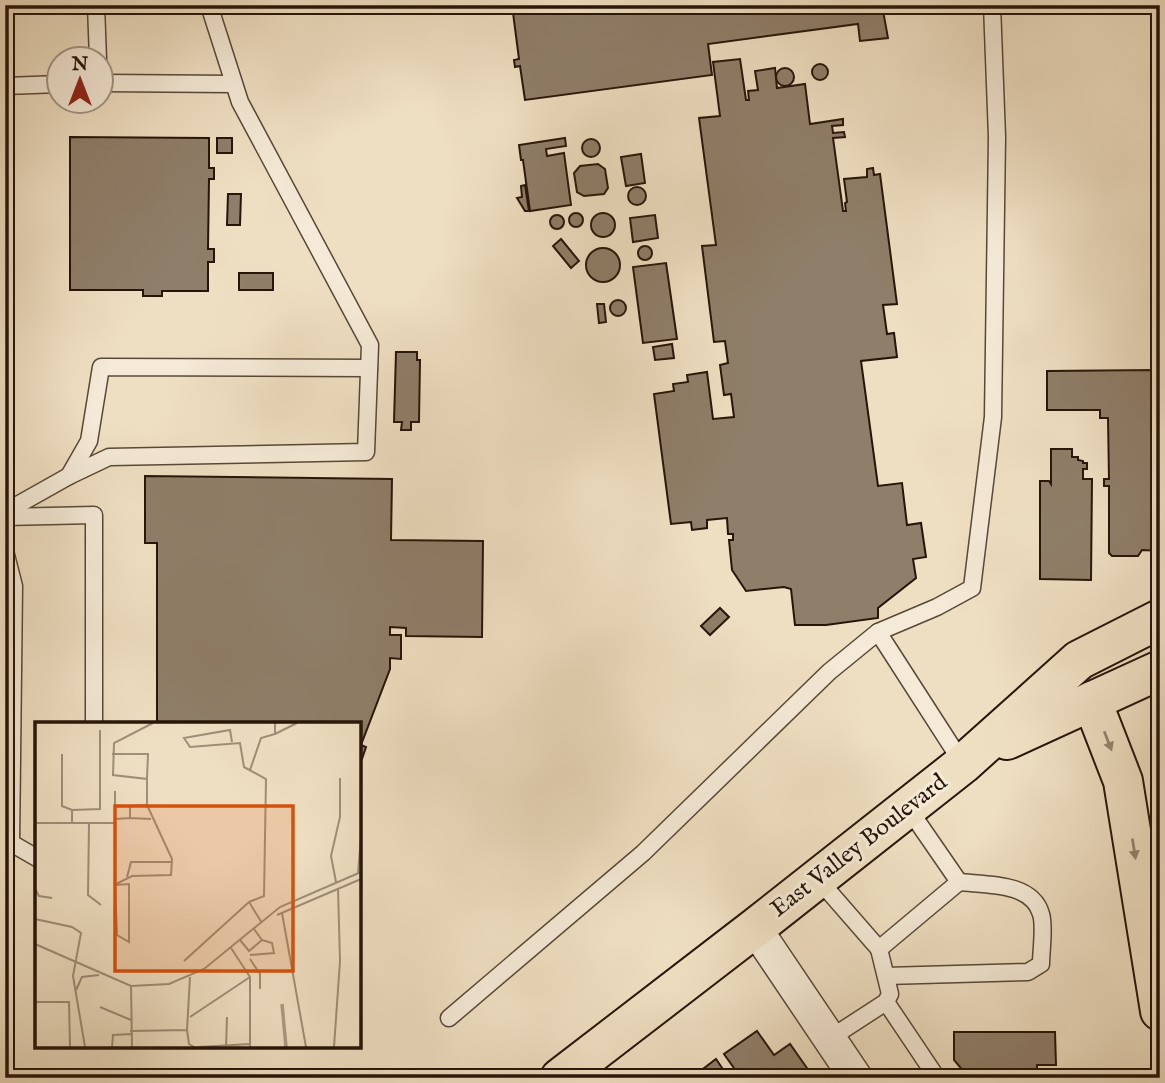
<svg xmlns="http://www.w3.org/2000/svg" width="1165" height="1083" font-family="'IM FELL English',serif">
  <rect width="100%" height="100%" fill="#efdfc2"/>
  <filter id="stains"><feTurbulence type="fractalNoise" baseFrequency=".00286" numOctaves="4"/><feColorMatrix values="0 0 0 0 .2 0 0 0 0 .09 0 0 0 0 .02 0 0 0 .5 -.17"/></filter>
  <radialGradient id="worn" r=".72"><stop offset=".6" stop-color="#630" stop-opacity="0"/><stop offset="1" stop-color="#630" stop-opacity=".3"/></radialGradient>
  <g fill="#8f7e69" stroke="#261509" stroke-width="2">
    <path d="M512 5H882L888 38 860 41 858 24 708 44 712 75 525 100 520 66 515 67 514 60 519 59Z"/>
    <path d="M740 59 746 100H749L748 91 758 90 755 71 775 68 777 88 805 84 810 124 843 119V125L832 126 833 133 844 132 845 137 833 138 843 211H846L845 203 847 202 844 179 867 177V169L873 168 874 175 880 174 897 304 883 305 887 334 894 333 897 357 861 361 878 486 902 483 907 525 921 523 926 557 913 559 916 578 878 608V618L826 625H795L791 589 784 587 746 591 732 570 729 540H733V534H728L727 518 707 520V528L692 530 691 522 671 524 654 394 674 391 673 384 688 382 687 375 707 372 713 419 734 417 731 394 724 395 720 365 728 363 725 341 714 342 702 246 716 245 699 118 720 116 713 62Z"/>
    <circle cx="820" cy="72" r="8"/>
    <circle cx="785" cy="77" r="9"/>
    <path d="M70 137 209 138V168H214V179H209L208 249H214V262H208V291H162V296H143V290H70Z"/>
    <rect x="217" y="138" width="15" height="15"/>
    <path d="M565 138 566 146 546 149 547 156 564 153 571 205 530 211 523 160H521L519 145Z"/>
    <circle cx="591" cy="148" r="9"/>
    <path d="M641 154 645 183 626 186 621 157Z"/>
    <path d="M598 164 605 169 608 188 604 194 584 196 577 192 574 173 580 166Z"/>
    <path d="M525 185 529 211H525L517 198 522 197 521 186Z"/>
    <circle cx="637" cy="196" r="9"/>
    <path d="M228 194H241L240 225H227Z"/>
    <circle cx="603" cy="225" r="12"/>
    <circle cx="576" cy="220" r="7"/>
    <path d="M655 215 658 238 633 242 630 218Z"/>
    <circle cx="557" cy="222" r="7"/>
    <path d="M561 239 579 261 571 268 553 246Z"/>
    <circle cx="645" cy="253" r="7"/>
    <circle cx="603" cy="265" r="17"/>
    <path d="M666 263 677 339 643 343 633 267Z"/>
    <rect x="239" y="273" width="34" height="17"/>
    <circle cx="618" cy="308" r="8"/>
    <path d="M597 304H604L606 322 599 323Z"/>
    <path d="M672 344 674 358 655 360 653 347Z"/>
    <path d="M396 352H417V360H420L419 422H411V430H401L402 422H394Z"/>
    <path d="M1153 370V410H1160V551L1142 550 1138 556H1112L1109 553V486H1104V479H1109L1108 418H1100V410H1047V371Z"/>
    <path d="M1051 449H1072V457H1078V460L1083 461V463H1087V469H1083V479H1092L1091 580 1040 579V481H1049L1051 484Z"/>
    <path d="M145 476 392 479 391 540 483 541 482 637 406 636V628L390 627V635H401V659L390 658V669L361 745 366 747 362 759 359 758V724H157V543H145Z"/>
    <path d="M720 608 729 617 710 635 701 626Z"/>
    <path d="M757 1031 774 1055 790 1044 809 1071 799 1078H741L724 1054Z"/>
    <path d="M954 1032H1055L1056 1065H1037V1078H969L954 1060Z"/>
    <path d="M716 1059 729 1078H703L699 1072Z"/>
  </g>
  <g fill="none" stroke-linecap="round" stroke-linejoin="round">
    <defs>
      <g id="lane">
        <path d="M96 5 98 60"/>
        <path d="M102 83 234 84"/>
        <path d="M5 86 60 84"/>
        <path d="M69 476 89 441 101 367 369 368"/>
        <path d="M5 512 69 476 109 457 366 452 370 345 240 102 209 5"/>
        <path d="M5 517 94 515V724"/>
        <path d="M5 551 14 586 11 843 37 858"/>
        <path d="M878 632 937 607 972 588 993 417 997 137 992 5"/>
        <path d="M818 879 879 949 959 882 908 808"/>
        <path d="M886 976 1028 972 1041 964C1041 951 1045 926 1041 914 1032 882 986 885 959 882"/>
        <path d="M886 1002 937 1078"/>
        <path d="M449 1018 643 853 829 672 878 632 963 764"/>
        <path d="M829 1039 886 1002 890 994 879 949"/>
      </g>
      <path id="street" d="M755 928 856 1078"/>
      <g id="primary">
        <path d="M1007 740 1160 670"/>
        <path d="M560 1078 755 928 963 764 1079 660 1160 619"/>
      </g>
      <path id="highway" d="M1092 701 1123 781 1160 1011"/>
    </defs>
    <use href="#lane" stroke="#584837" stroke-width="19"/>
    <use href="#street" stroke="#584837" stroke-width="35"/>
    <use href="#primary" stroke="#261509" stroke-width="42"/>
    <use href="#highway" stroke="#261509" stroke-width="42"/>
    <use href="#lane" stroke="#f5ead7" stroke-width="16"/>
    <use href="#street" stroke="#f5ead7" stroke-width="32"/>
    <use href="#primary" stroke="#efdfc2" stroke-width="38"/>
    <use href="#highway" stroke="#efdfc2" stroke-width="38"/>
  </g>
  <defs><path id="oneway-solid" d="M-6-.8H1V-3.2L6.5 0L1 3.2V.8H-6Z" transform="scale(1.75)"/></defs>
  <g fill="#95846f">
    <use href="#oneway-solid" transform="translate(1108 741) rotate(69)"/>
    <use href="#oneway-solid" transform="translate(1134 849) rotate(81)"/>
  </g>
  <g text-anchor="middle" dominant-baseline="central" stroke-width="6" stroke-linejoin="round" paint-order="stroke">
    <g font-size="24" fill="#261509" stroke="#f5ead7">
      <text transform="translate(859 846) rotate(-38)">East Valley Boulevard</text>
    </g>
  </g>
  <g transform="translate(35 722)">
    <rect width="326" height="326" fill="#efdfc2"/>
    <path fill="none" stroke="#ab9a83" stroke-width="3.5" d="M247 282 251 325"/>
    <path fill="none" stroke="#9f8e78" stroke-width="2" d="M240 12 262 1M197 20 195 8 149 16 155 25 205 21 209 45 231 57 229 174 214 180M27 32V84L37 88V101M77 32H113L112 57M215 48 226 16 240 12V1M37 88 65 87V8M95 96 116 97M80 97 95 96V84L112 83V57L78 53 79 21 118 1M0 101H80M54 101 53 173 66 183M323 151 326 115M92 155 96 140H136M301 160 296 134 305 95V56M81 162 97 154 136 153 137 137 112 83M94 162V220L82 213 80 163ZM80 163V69M0 167 4 174 17 176M247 191 271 325M242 193 326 157M0 197 37 205 46 211 38 254 50 325M205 218 214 229 227 218 219 207M0 222 96 264 134 262 169 247 245 185 326 150M196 226 215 255V325M215 233 239 231 237 221 227 218M215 237 225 252V267M149 239 214 180 227 201M155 255 152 308 154 322 159 325M96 264 97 325M41 268 47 255 64 253M0 280H34L35 325M65 285 96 298M155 295 215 255M95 309 152 308M77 325 78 313 96 312M164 325 215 322M191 325 192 295M299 325 305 239 303 166"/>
    <path fill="#d5520c" fill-opacity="0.15" stroke="#d5520c" stroke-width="3.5" d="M80 84H258V249H80Z"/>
    <rect width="326" height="326" fill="none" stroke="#261509" stroke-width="3.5"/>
  </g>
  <rect width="1165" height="1083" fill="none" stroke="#efdfc2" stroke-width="28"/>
  <rect x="7" y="7" width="1151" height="1069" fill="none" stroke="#261509" stroke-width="3.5"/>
  <rect x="14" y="14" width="1137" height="1055" fill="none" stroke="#261509" stroke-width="2"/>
  <g transform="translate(80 80)"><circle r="33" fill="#f5ead7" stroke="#a29585" stroke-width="2"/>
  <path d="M0-5L12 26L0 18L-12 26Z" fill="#8f2418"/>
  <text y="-10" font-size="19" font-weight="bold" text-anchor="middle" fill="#261509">N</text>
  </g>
  <rect width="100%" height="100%" filter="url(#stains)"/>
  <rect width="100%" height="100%" fill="url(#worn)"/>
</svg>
